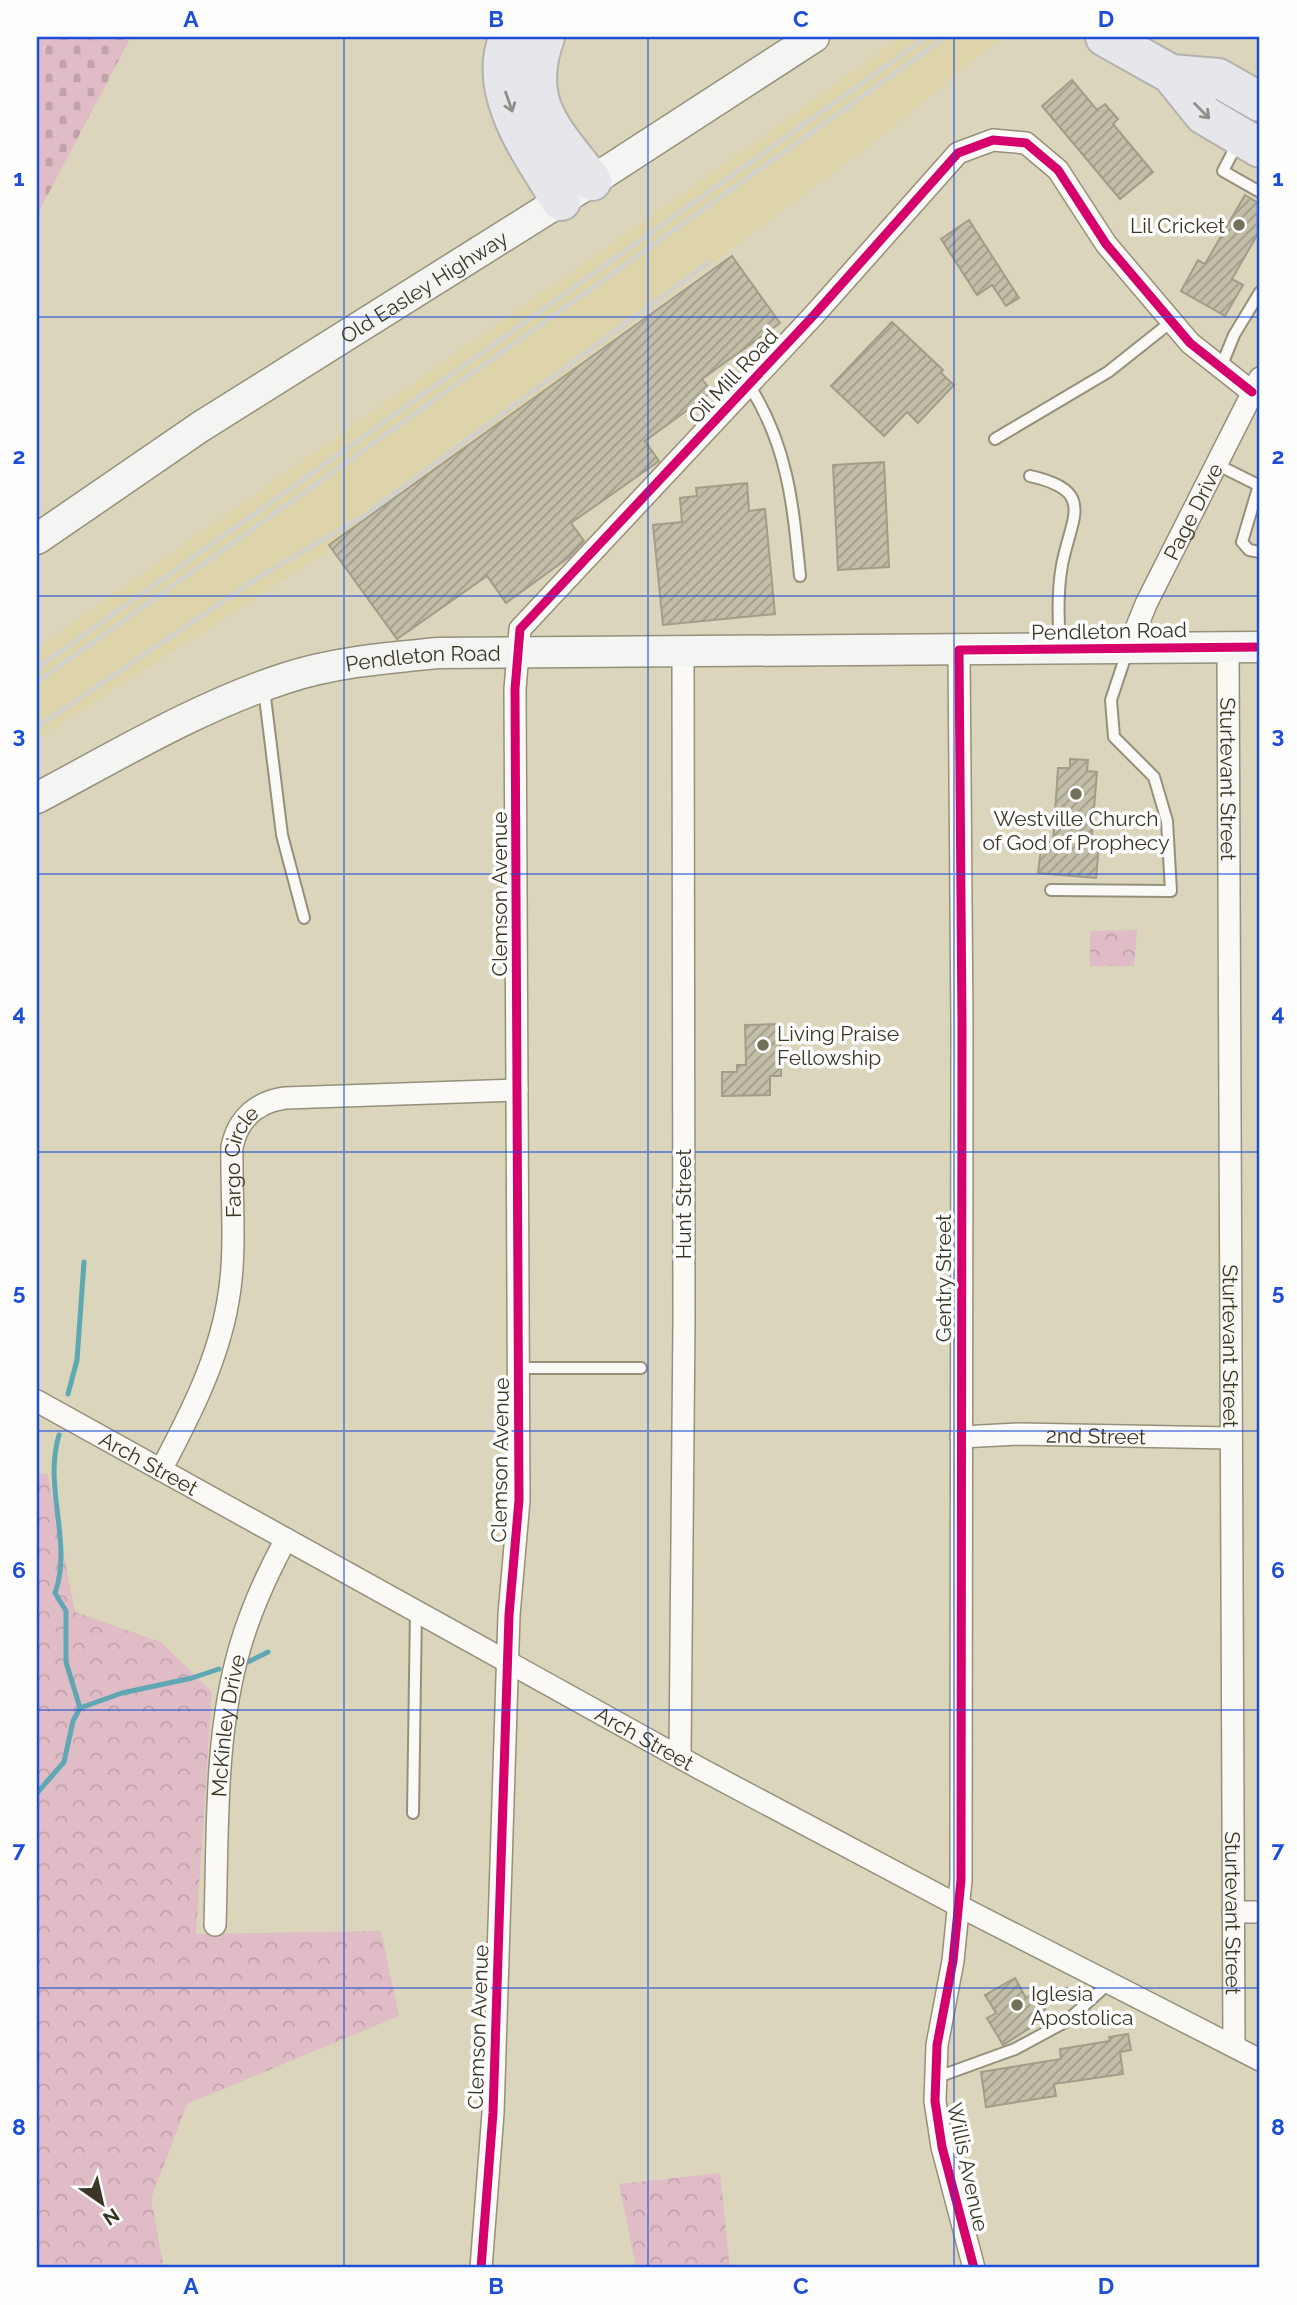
<svg xmlns="http://www.w3.org/2000/svg" width="1297" height="2305" font-family="Raleway,sans-serif">
  <defs>
    <pattern id="forest-crowns" width="20" height="18" patternUnits="userSpaceOnUse" patternTransform="scale(1.75)"><rect width="20" height="18" fill="#e0bcc7"/><path d="M2 6a3 3 0 1 1 6 0M12 15a3 3 0 1 1 6 0" fill="none" stroke="#c1a2ab"/></pattern>
    <pattern id="cemetery-stones" width="16" height="16" patternUnits="userSpaceOnUse" patternTransform="scale(1.75)"><rect width="16" height="16" fill="#e0bcc7"/><path d="M2 7V4a2 2 0 0 1 4 0v3zM10 15v-3a2 2 0 0 1 4 0v3z" fill="#c1a2ab"/></pattern>
    <pattern id="building-hatch" width="6" height="6" patternUnits="userSpaceOnUse" patternTransform="scale(1.75)"><rect width="6" height="6" fill="#c2bea8"/><path d="M-1 1l2-2M0 6l6-6M5 7l2-2" fill="none" stroke="#9f9b89"/></pattern>
  </defs>
  <rect width="100%" height="100%" fill="#dbd6bb"/>
  <path fill="#ddd5a9" d="M901 37H1002L877 140 329 551 37 739V648L698 183Z"/>
  <g fill="url(#forest-crowns)">
    <path d="M1137 930 1134 966H1090V931Z"/>
    <path d="M37 1473 48 1474 75 1612 161 1642 212 1692 196 1934 381 1931 399 2016 187 2104 151 2199 164 2268H37Z"/>
    <path d="M720 2173 730 2268H636L619 2184Z"/>
  </g>
  <path fill="url(#cemetery-stones)" d="M37 37H131L37 215Z"/>
  <g fill="none" stroke-linecap="round" stroke-linejoin="round">
    <g stroke="#5fa7b2" stroke-width="5">
      <path d="M68 1394 77 1360 84 1262"/>
      <path d="M248 1662 268 1652"/>
      <path d="M80 1708 122 1693 192 1678 219 1669"/>
      <path d="M37 1793 64 1762 73 1721 80 1708 66 1662V1611L55 1593C73 1543 43 1488 59 1435"/>
    </g>
  </g>
  <g fill="url(#building-hatch)" stroke="#a19d88" stroke-width="2">
    <path d="M1072 80 1097 110 1105 104 1118 119 1113 124 1153 172 1120 199 1042 106Z"/>
    <path d="M1245 195 1260 204V230L1232 279 1243 285 1225 316 1181 291 1198 260 1205 264Z"/>
    <path d="M969 220 1019 298 1006 306 992 285 977 295 941 239Z"/>
    <path d="M732 256 780 323 702 379 712 392 645 441 659 461 571 523 584 541 568 558 506 603 487 576 397 639 329 545Z"/>
    <path d="M892 322 943 370 941 373 954 385 918 423 907 412 884 436 831 386Z"/>
    <path d="M884 462 889 567 838 570 833 465Z"/>
    <path d="M747 483 749 511 765 509 775 614 663 625 653 525 682 522 680 498 697 496 696 488Z"/>
    <path d="M1070 759 1088 760 1087 771 1097 772 1091 845H1099L1096 878 1038 873 1042 841 1053 842 1058 768H1070Z"/>
    <path d="M780 1024 781 1076H770V1095L722 1096V1072H737V1065H746L745 1025Z"/>
    <path d="M1015 1978 1026 1998 1035 1992 1049 2016 1003 2045 987 2018 996 2013 985 1995Z"/>
    <path d="M1128 2034 1131 2050 1120 2052 1123 2074 1054 2084 1056 2096 986 2107 981 2072 1061 2059 1060 2049 1110 2041 1109 2037Z"/>
  </g>
  <g fill="none" stroke-linecap="round" stroke-linejoin="round">
    <defs>
      <g id="lane">
        <path d="M1238 142 1223 171 1260 192"/>
        <path d="M1221 367 1234 335 1260 292"/>
        <path d="M749 385C788 446 793 505 800 576"/>
        <path d="M995 439 1108 372 1171 322"/>
        <path d="M1216 464 1260 486"/>
        <path d="M1030 476C1097 491 1071 517 1062 565 1057 592 1058 618 1060 645"/>
        <path d="M1259 485 1242 542 1249 550 1260 552"/>
        <path d="M264 689 282 835 304 918"/>
        <path d="M1051 890 1171 891 1167 821 1154 777 1114 737 1111 700 1128 649"/>
        <path d="M520 1368H641"/>
        <path d="M413 1813 416 1610"/>
        <path d="M935 2078 1015 2049 1067 2021 1109 1983"/>
      </g>
      <g id="street">
        <path id="s1" d="M1129 646 1146 604 1260 378"/>
        <path id="s2" d="M1228 648 1234 2046"/>
        <path d="M959 650 962 1026 961 1880 953 1961 937 2045 935 2101 942 2147 974 2268"/>
        <path id="s3" d="M37 1401 699 1768 959 1906 1260 2060"/>
        <path id="s4" d="M961 1437 1020 1434 1231 1438"/>
        <path id="s5" d="M161 1470C189 1417 218 1361 228 1301 237 1252 231 1197 232 1147 238 1118 257 1102 285 1098L517 1090"/>
        <path d="M680 1756 684 1320 683 651"/>
        <path d="M1233 1912H1260"/>
        <path id="s6" d="M215 1925C218 1834 214 1736 240 1647 251 1609 267 1574 286 1539"/>
        <path d="M481 2268 493 2113 509 1615 519 1500 515 689 520 629 814 315 958 153 993 140 1026 143 1058 170 1106 244 1190 343 1252 392"/>
      </g>
      <g id="secondary">
        <path id="s7" d="M37 539 200 427 592 181 814 37"/>
        <path id="s8" d="M37 798C118 755 199 706 286 678 335 662 387 658 438 653L1260 647"/>
      </g>
      <g id="highway">
        <path d="M509 37C485 92 533 155 561 201"/>
        <path d="M545 37C521 104 554 131 592 181"/>
        <path d="M1105 37 1171 74 1204 115 1260 148"/>
        <path d="M1171 74 1218 78 1260 102"/>
      </g>
    </defs>
    <use href="#lane" stroke="#94907b" stroke-width="14"/>
    <use href="#street" stroke="#94907b" stroke-width="24"/>
    <use href="#secondary" stroke="#94907b" stroke-width="33"/>
    <use href="#highway" stroke="#b3b2ad" stroke-width="42"/>
    <path stroke="#d8d6ce" stroke-width="3.5" stroke-dasharray="2 5" stroke-linecap="butt" d="M37 44 48 50"/>
    <use href="#lane" stroke="#faf9f5" stroke-width="10"/>
    <use href="#street" stroke="#faf9f5" stroke-width="21"/>
    <use href="#secondary" stroke="#f4f4f2" stroke-width="30"/>
    <use href="#highway" stroke="#e6e6eb" stroke-width="38"/>
    <g stroke="#d2d1c9" stroke-width="5">
      <path d="M37 668 927 37"/>
      <path d="M37 682 946 37"/>
      <path d="M37 727 262 575 362 517 709 262"/>
    </g>
    <defs>
      <g id="cycleway">
        <path d="M481 2268 493 2113 509 1615 519 1500 515 689 520 629 814 315 958 153 993 140 1026 143 1058 170 1106 244 1190 343 1252 392"/>
        <path d="M974 2268 942 2147 935 2101 937 2045 953 1961 961 1880 962 1026 959 650 1260 647"/>
      </g>
    </defs>
    <use href="#cycleway" stroke="#fefefe" stroke-width="13"/>
    <use href="#cycleway" stroke="#d6006c" stroke-width="9"/>
  </g>
  <defs><path id="oneway-shaft" d="M-6 0H5M1.5-3L5.5 0L1.5 3" fill="none" stroke-width="1.6" stroke-linecap="round" stroke-linejoin="round" transform="scale(1.75)"/></defs>
  <g stroke="#908e88">
    <use href="#oneway-shaft" transform="translate(509 102) rotate(71)"/>
    <use href="#oneway-shaft" transform="translate(1202 111) rotate(45)"/>
  </g>
  <path fill="none" stroke="#1d4ed8" stroke-width="2" stroke-opacity="0.55" d="M344 37V2268M648 37V2268M954 37V2268M37 317H1260M37 596H1260M37 874H1260M37 1152H1260M37 1431H1260M37 1710H1260M37 1988H1260"/>
  <g fill="#736f59" stroke="#fefefe" stroke-width="2.5">
    <circle cx="1239" cy="225" r="7"/>
    <circle cx="1076" cy="794" r="7"/>
    <circle cx="763" cy="1045" r="7"/>
    <circle cx="1017" cy="2005" r="7"/>
  </g>
  <g text-anchor="middle" dominant-baseline="central" stroke-width="7" stroke-linejoin="round" paint-order="stroke">
    <g font-size="21" fill="#3b3724" stroke="#fefefe" text-anchor="start">
      <text x="1225" y="225" text-anchor="end">Lil Cricket</text>
      <text x="1076" y="818" text-anchor="middle">Westville Church<tspan x="1076" dy="24">of God of Prophecy</tspan></text>
      <text x="777" y="1033">Living Praise<tspan x="777" dy="24">Fellowship</tspan></text>
      <text x="1031" y="1993">Iglesia<tspan x="1031" dy="24">Apostolica</tspan></text>
    </g>
    <g font-size="21" fill="#3b3724" stroke="#fefefe">
      <text stroke="none"><textPath href="#s7" startOffset="462">Old Easley Highway</textPath></text>
      <text transform="translate(733 376) rotate(-47)">Oil Mill Road</text>
      <text stroke="none"><textPath href="#s1" startOffset="149">Page Drive</textPath></text>
      <text transform="translate(1109 631) rotate(-1)">Pendleton Road</text>
      <text stroke="none"><textPath href="#s8" startOffset="416">Pendleton Road</textPath></text>
      <text stroke="none"><textPath href="#s2" startOffset="131">Sturtevant Street</textPath></text>
      <text transform="translate(499 894) rotate(-90)">Clemson Avenue</text>
      <text stroke="none"><textPath href="#s5" startOffset="324">Fargo Circle</textPath></text>
      <text transform="translate(683 1204) rotate(-90)">Hunt Street</text>
      <text transform="translate(943 1278) rotate(-90)">Gentry Street</text>
      <text stroke="none"><textPath href="#s2" startOffset="698">Sturtevant Street</textPath></text>
      <text stroke="none"><textPath href="#s4" startOffset="135">2nd Street</textPath></text>
      <text transform="translate(500 1460) rotate(-89)">Clemson Avenue</text>
      <text stroke="none"><textPath href="#s3" startOffset="128">Arch Street</textPath></text>
      <text stroke="none"><textPath href="#s6" startOffset="200">McKinley Drive</textPath></text>
      <text stroke="none"><textPath href="#s3" startOffset="695">Arch Street</textPath></text>
      <text stroke="none"><textPath href="#s2" startOffset="1265">Sturtevant Street</textPath></text>
      <text transform="translate(478 2027) rotate(-88)">Clemson Avenue</text>
      <text transform="translate(968 2167) rotate(78)">Willis Avenue</text>
    </g>
  </g>
  <rect width="1297" height="2305" fill="none" stroke="#fefefe" stroke-width="77"/>
  <g transform="translate(102 2203) rotate(146)" stroke="#fefefe" stroke-width="5" paint-order="stroke">
  <path d="M0-5L12 26L0 18L-12 26Z" fill="#3b3724"/>
  <text y="-10" font-size="19" font-weight="bold" text-anchor="middle" fill="#3b3724">N</text>
  </g>
  <rect x="38" y="38" width="1220" height="2228" fill="none" stroke="#1d4ed8" stroke-width="2.5"/>
  <g font-size="23" text-anchor="middle" font-weight="bold" fill="#1d4ed8">
    <text x="191" y="27">A</text>
    <text x="496" y="27">B</text>
    <text x="801" y="27">C</text>
    <text x="1106" y="27">D</text>
    <text x="19" y="186">1</text>
    <text x="1278" y="186">1</text>
    <text x="19" y="464">2</text>
    <text x="1278" y="464">2</text>
    <text x="19" y="743">3</text>
    <text x="1278" y="743">3</text>
    <text x="19" y="1021">4</text>
    <text x="1278" y="1021">4</text>
    <text x="19" y="1300">5</text>
    <text x="1278" y="1300">5</text>
    <text x="19" y="1578">6</text>
    <text x="1278" y="1578">6</text>
    <text x="19" y="1857">7</text>
    <text x="1278" y="1857">7</text>
    <text x="19" y="2135">8</text>
    <text x="1278" y="2135">8</text>
    <text x="191" y="2294">A</text>
    <text x="496" y="2294">B</text>
    <text x="801" y="2294">C</text>
    <text x="1106" y="2294">D</text>
  </g>
</svg>
